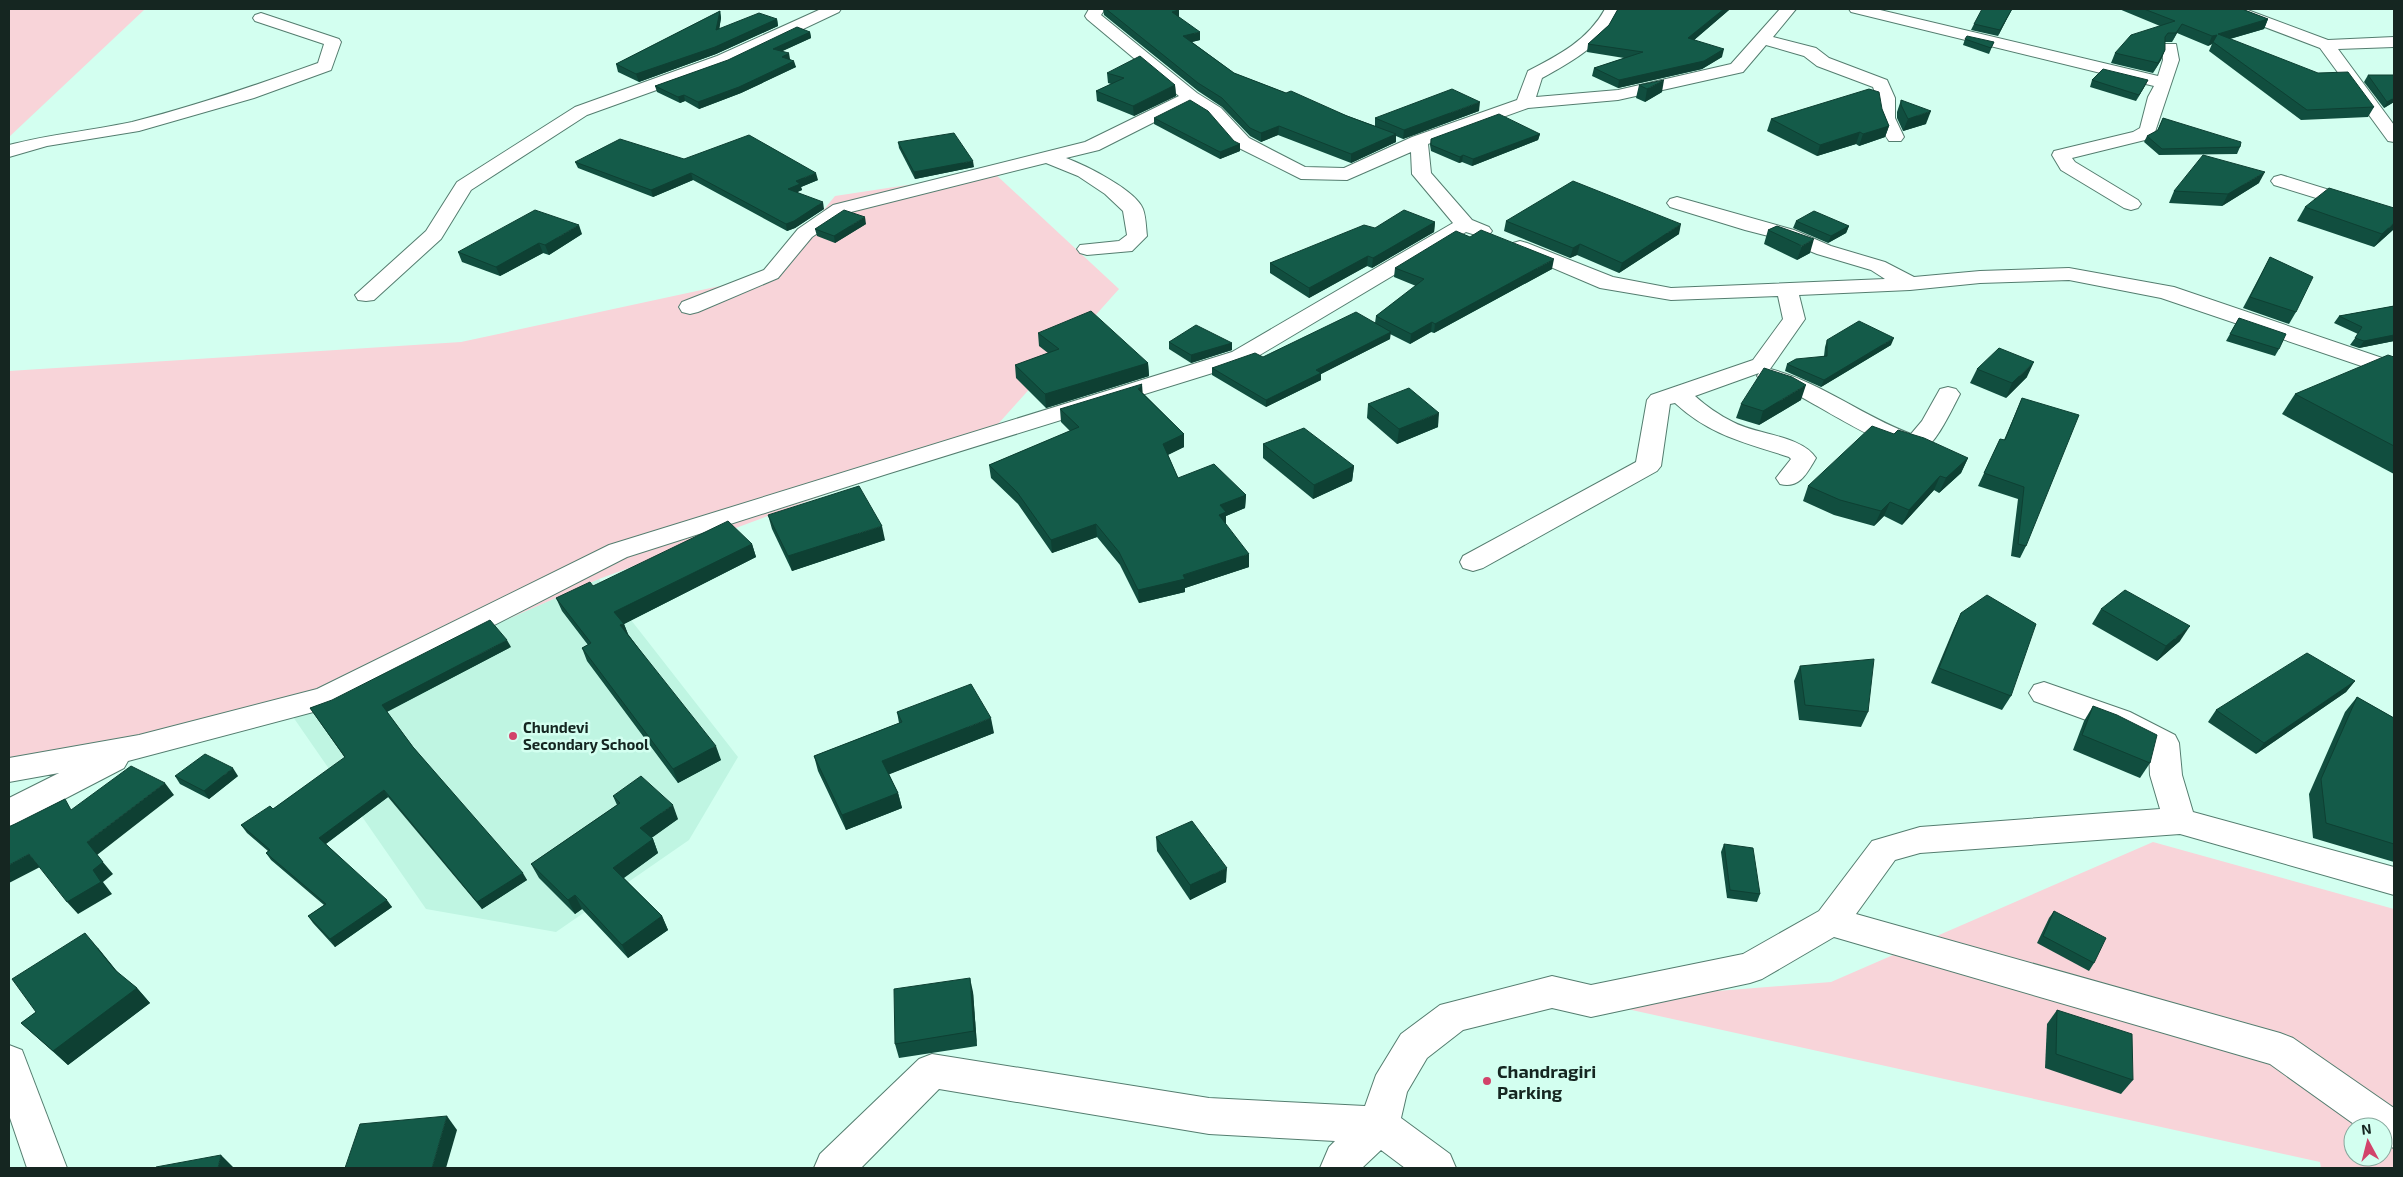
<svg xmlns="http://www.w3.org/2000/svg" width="2403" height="1177" font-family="'Exo 2',sans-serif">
  <rect width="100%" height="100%" fill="#d3fff0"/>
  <path fill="#bff5e2" d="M599 579 738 757 689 840 556 932 426 909 291 714Z"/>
  <g fill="#f8d4d9" fill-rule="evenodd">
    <path d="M9 9H145L9 137Z"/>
    <path d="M993 172 1119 289 990 433 599 579 291 714 9 766V371L461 342 771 275 835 196Z"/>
    <path d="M2153 842 2394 909V1168H2321L2320 1162 1591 1001 1831 982ZM2353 1127H2383V1157H2353Z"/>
  </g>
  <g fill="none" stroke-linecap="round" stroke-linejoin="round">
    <defs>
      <g id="minor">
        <path d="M821 9H841L839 12 729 64 587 115 471 190 441 239 374 300 366 301 358 300 355 295 426 231 457 182 575 107 717 56Z"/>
        <path d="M1089 9H1105L1101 15 1197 93 1221 108 1249 138 1305 167 1344 168 1412 137 1517 100 1528 71C1559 55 1588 40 1605 9H1621C1603 44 1575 60 1542 78L1536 97 1618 90 1731 64 1780 9H1796L1773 37 1816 48 1829 58 1887 80 1895 98V118L1904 137 1901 141H1889C1874 120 1881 108 1873 87L1817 66 1804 56 1766 45 1743 72 1618 100 1528 108 1428 144 1431 173 1472 220 1489 227 1492 231 1489 235 1482 237 1466 232 1248 362 887 474 627 557 336 706 128 761 124 768 20 822 9 826V798L59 773 9 782V758L139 735 317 689 609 545 1232 352 1453 223 1412 174 1411 152 1347 180 1301 179 1235 146 1209 116 1190 104 1099 150 1066 158C1085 165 1136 190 1143 209 1146 217 1146 228 1147 236L1132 251 1087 255 1080 253 1077 249 1080 245 1119 241 1127 235 1123 211 1105 194 1078 176 1046 163 847 213 812 237 778 278 698 312 690 314 682 312 679 307 682 302 764 270 798 229 833 205 1085 142 1179 96 1087 19 1085 16Z"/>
        <path d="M1849 9H1876L2158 76 2163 60 2162 47 2164 44H2176L2179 60 2154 135 2145 140 2072 158 2075 162 2138 200 2141 204 2138 208 2131 210 2124 208 2061 170 2052 155 2054 151 2133 132 2140 128 2148 97 2154 86 1851 12Z"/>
        <path d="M2223 9H2245L2328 40 2394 37V47L2338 49 2394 125V142L2388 141 2320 48 2225 12Z"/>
        <path d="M261 13 339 39 341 42 331 70 254 98 139 131 47 146 9 157V145C50 134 91 131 132 122 195 106 257 85 318 63L324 44 255 21 253 18 255 15Z"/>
        <path d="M2281 175 2394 210V222L2274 185 2271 181 2274 177Z"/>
        <path d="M1677 197 1794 230 1831 246 1885 262 1914 277 1980 271 2069 268 2174 287 2394 362V377L2161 298 2069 280 1980 283 1910 290 1799 295 1805 319 1770 369C1821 382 1862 416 1911 434L1922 421 1940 389 1948 387 1956 389 1960 394C1953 407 1936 445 1922 450 1897 458 1814 402 1788 390 1778 385 1764 385 1757 376L1759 373 1695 396C1706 406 1719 415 1733 422 1757 435 1801 435 1816 458 1807 473 1800 489 1780 484L1776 478 1791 459 1789 457C1744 442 1711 436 1675 403L1670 404 1661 466 1657 471 1483 568 1473 571 1463 568 1460 562 1463 556 1636 462 1647 400 1651 395 1753 360 1783 319 1778 296 1671 300 1600 288 1513 251 1510 247 1513 243 1520 241 1527 243 1613 277 1671 288 1885 279 1871 270 1817 254 1780 239 1745 230 1670 207 1667 203 1670 199Z"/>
        <path d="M2044 682 2130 712 2175 735 2179 743 2182 775 2193 812 2394 867V895L2180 834 1920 853 1895 860 1856 914 2280 1033 2293 1038 2394 1108V1148L2383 1144V1127H2358L2270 1064 1834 937 1762 979 1750 983 1591 1017 1552 1008 1463 1030 1427 1058 1407 1092 1401 1118 1450 1154 1456 1168H1405L1381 1150 1362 1168H1320L1329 1147 1335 1141 1209 1134 939 1089 861 1168H814L820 1154 919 1059 932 1054 1209 1098 1365 1106 1376 1075 1401 1034 1440 1005 1552 976 1591 985 1743 954 1819 911 1872 841 1920 827 2160 809 2150 775 2149 749 2108 728 2034 701 2029 693 2034 685Z"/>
        <path d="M9 1045 22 1050 67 1168H27L9 1115Z"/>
      </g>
    </defs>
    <use href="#minor" stroke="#547d6f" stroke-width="2"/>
    <use href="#minor" fill="#fff" fill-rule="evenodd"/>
  </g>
  <g fill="#114e3f">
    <path d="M1103 9H1177L1179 10V17L1200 40 1192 42 1234 73 1286 93 1375 126V118L1479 111 1403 139 1396 136V142L1351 163 1278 135 1261 142 1250 136 1222 107 1198 91 1104 15Z"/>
    <path d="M1618 9H1730L1729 10 1694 40 1722 57 1702 69 1618 88 1592 76 1594 68 1624 58 1587 52 1588 44 1609 25Z"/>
    <path d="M2012 9 1998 36 1971 30 1974 24Z"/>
    <path d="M2119 9H2242L2268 19 2264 29 2230 39 2374 107 2368 117 2301 120 2209 51 2212 44 2208 46 2177 33 2172 42H2165V50L2161 60 2153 73 2111 63 2115 53 2160 26Z"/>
    <path d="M720 11 721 18 719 29 777 19 778 26 716 54 639 82 618 72 616 64Z"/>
    <path d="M810 32 811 38 782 51 790 59 796 67 741 93 699 109 685 101 680 103 657 92 655 86Z"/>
    <path d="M1965 39 1994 42 1989 54 1963 45Z"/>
    <path d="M1107 73 1175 85 1176 96 1134 116 1097 101 1096 91 1111 84 1108 83Z"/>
    <path d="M2368 75 2394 102 2384 108 2364 82Z"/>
    <path d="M2092 80H2148L2136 101 2090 87Z"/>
    <path d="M1639 85 1662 92 1645 102 1636 98Z"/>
    <path d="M1901 100 1926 124 1903 131 1897 118V112Z"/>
    <path d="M1882 109 1889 126 1885 137 1859 146 1856 144 1817 156 1767 131 1771 119Z"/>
    <path d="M1154 118 1240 144V151L1220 159 1154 124Z"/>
    <path d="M2163 118 2240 147 2237 154 2159 155 2144 142 2147 136 2157 131Z"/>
    <path d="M1540 134 1538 140 1472 166 1462 162 1459 163 1431 151 1430 145 1431 139Z"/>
    <path d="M898 142 974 167 915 179 899 148Z"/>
    <path d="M684 159 818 180 801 187 802 190 797 192 824 209 795 228 787 231 693 180 653 197 578 168 575 162Z"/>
    <path d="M2259 183 2222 206 2169 203 2174 191Z"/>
    <path d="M2305 207 2394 229 2374 247 2297 221Z"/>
    <path d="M1506 221 1679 234 1619 273 1577 255 1570 258 1504 231Z"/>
    <path d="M1796 221 1849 226 1846 233 1828 243 1793 228Z"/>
    <path d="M1435 222 1434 232 1372 268 1367 266 1309 298 1270 273V263L1375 228Z"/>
    <path d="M866 224 835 243 817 236 815 229Z"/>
    <path d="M1777 226 1810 253 1797 260 1764 244 1768 230Z"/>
    <path d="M582 234 549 255 543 253 500 276 462 262 458 252Z"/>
    <path d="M2270 257 2296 312 2289 324 2243 308Z"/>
    <path d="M1395 268 1552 269 1434 333 1431 332 1410 344 1390 334V339L1321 374V380L1266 407 1212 375V368L1263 357 1375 323 1376 316 1416 286 1394 277Z"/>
    <path d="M2394 306V341L2359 348 2350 345 2358 334 2334 323 2339 316Z"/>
    <path d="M2239 318 2279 349 2275 356 2226 341Z"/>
    <path d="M1038 333 1148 363 1149 376 1046 408 1016 378 1015 365 1048 353 1039 346Z"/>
    <path d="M1827 340 1891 345 1821 387 1785 371 1787 364 1824 356 1825 347Z"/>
    <path d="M1169 342 1232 343V350L1191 363 1169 349Z"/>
    <path d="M2394 357V474L2282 414 2295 394Z"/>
    <path d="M1977 369 2027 377 2006 398 1970 383Z"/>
    <path d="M1143 393 1184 434V447L1168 455 1178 478 1246 495 1245 508 1226 516V525L1249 567 1185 588V592L1139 603 1120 565 1097 537 1052 553 1018 504 991 478 989 465 1070 431 1061 422 1060 409Z"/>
    <path d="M2022 398 2026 546 2020 558 2011 556 2018 499 1978 486 2000 439 2004 440Z"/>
    <path d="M1801 400 1759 425 1736 418 1741 404Z"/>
    <path d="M1368 404 1438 427 1397 444 1367 418Z"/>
    <path d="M1263 444 1354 466 1352 481 1313 499 1263 458Z"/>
    <path d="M1968 458 1961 473 1939 493 1934 490 1902 525 1884 516 1874 526 1834 515 1803 501 1808 486Z"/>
    <path d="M768 515 885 540 792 571 772 529Z"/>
    <path d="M752 544 756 557 624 624 628 634 721 760 678 783 587 661 582 648 588 645 562 611 556 598 593 586Z"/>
    <path d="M2101 609 2180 641 2157 661 2092 624Z"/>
    <path d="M1961 613 2011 696 2002 710 1931 683 1954 628Z"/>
    <path d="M511 647 387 712 413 747 527 880 482 909 388 797 326 844 392 907 335 947 313 923 308 916 324 905 271 860 266 853 268 851 247 833 241 825 273 809 345 758 310 708Z"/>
    <path d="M1800 666 1868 712 1861 727 1799 720 1794 681Z"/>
    <path d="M2355 681 2346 692 2256 754 2208 722 2216 710Z"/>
    <path d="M2357 697 2394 718V862L2313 838 2309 794 2345 712Z"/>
    <path d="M2093 706 2150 763 2140 778 2073 750 2084 721Z"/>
    <path d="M897 712 994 733 889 774 898 793 902 808 846 830 818 771 814 756 899 723Z"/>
    <path d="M175 776H238L209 799 180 784Z"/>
    <path d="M613 796 678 819 651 838 653 839 658 853 624 878 662 916 668 930 628 958 582 909 575 914 539 878 531 864 617 805Z"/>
    <path d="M1156 837 1226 882 1190 900 1157 851Z"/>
    <path d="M1724 844 1760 894 1757 902 1727 898 1721 852Z"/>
    <path d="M2054 911 2094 963 2089 971 2037 943 2049 918Z"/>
    <path d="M98 948 119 974 137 988 150 1003 68 1065 21 1023 36 1012Z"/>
    <path d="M973 992 977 1046 899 1058 895 1044Z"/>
    <path d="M2057 1010 2133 1080 2121 1094 2045 1068 2047 1024Z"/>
  </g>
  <g fill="#0e4033">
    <path d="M1724 9H1730L1729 10 1686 47 1688 38Z"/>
    <path d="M2012 9 1998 36 2000 30Z"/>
    <path d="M1179 10V18L1172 12Z"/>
    <path d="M720 11 721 18 718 37 716 30Z"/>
    <path d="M777 19 778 26 716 54 639 82 636 74Z"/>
    <path d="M2268 19 2264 29 2215 43 2218 34Z"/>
    <path d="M2182 24 2172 42 2176 33Z"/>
    <path d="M810 32 811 38 774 55 773 49Z"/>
    <path d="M1200 32V40L1183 44V36Z"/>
    <path d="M2217 35 2212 44 2208 46 2212 36Z"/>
    <path d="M1724 49 1722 57 1702 69 1618 88 1619 80Z"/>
    <path d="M2165 50 2161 60 2153 73 2158 63Z"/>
    <path d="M789 53 790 59 783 63 782 57Z"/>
    <path d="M794 61 796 67 741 93 699 109 698 102Z"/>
    <path d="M1664 80 1662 92 1645 102 1647 89Z"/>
    <path d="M2148 80 2145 86 2136 101 2139 95Z"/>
    <path d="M1175 85 1176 96 1134 116 1133 106Z"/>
    <path d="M684 95 685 101 680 103 678 97Z"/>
    <path d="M2394 98V102L2384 108 2387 102Z"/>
    <path d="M1480 102 1479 111 1403 139 1404 130Z"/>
    <path d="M1931 111 1926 124 1903 131 1908 119Z"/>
    <path d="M1279 126 1278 135 1261 142V133Z"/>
    <path d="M1889 126 1885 137 1859 146 1863 134Z"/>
    <path d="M1860 132 1856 144 1817 156 1820 145Z"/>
    <path d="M1396 134V142L1351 163V154Z"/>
    <path d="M1540 134 1538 140 1472 166 1473 159Z"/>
    <path d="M1240 144V151L1220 159V152Z"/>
    <path d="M1463 155 1462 162 1459 163 1460 157Z"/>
    <path d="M973 161 974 167 915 179 914 172Z"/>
    <path d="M2265 172 2259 183 2222 206 2228 194Z"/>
    <path d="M691 173 693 180 653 197 651 190Z"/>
    <path d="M816 173 818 180 801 187 802 190 789 196 788 189 796 181Z"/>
    <path d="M823 202 824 209 795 228 787 231 786 224Z"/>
    <path d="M865 217 866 224 835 243 834 236Z"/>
    <path d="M1435 222 1434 232 1372 268 1373 258Z"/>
    <path d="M2394 223V229L2374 247 2382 234Z"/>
    <path d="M1681 224 1679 234 1619 273 1622 263Z"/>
    <path d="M579 225 582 234 549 255 545 245Z"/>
    <path d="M1849 226 1846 233 1828 243 1831 236Z"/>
    <path d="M1814 239 1810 253 1797 260 1802 246Z"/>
    <path d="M539 243 543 253 500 276 496 267Z"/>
    <path d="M1580 244 1577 255 1570 258 1573 248Z"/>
    <path d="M1368 256 1367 266 1309 298V288Z"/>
    <path d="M1554 259 1552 269 1434 333 1435 324Z"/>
    <path d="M1432 322 1431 332 1410 344 1411 334Z"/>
    <path d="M1391 332 1390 339 1321 374V380L1266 407V400L1316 370Z"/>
    <path d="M2394 335V341L2359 348 2364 341Z"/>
    <path d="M1894 338 1891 345 1821 387 1824 380Z"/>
    <path d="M1232 343V350L1191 363V355Z"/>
    <path d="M2034 362 2027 377 2006 398 2012 383Z"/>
    <path d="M1148 363 1149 376 1046 408 1045 394Z"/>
    <path d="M1142 384 1143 397 1138 389Z"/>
    <path d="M1806 385 1801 400 1759 425 1763 411Z"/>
    <path d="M1439 413 1438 427 1397 444 1399 429Z"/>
    <path d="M1184 434V447L1163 457V444Z"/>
    <path d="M1968 458 1961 473 1939 493 1946 478Z"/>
    <path d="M1354 466 1352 481 1313 499 1314 485Z"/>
    <path d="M1940 476 1934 490 1902 525 1909 510Z"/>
    <path d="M1246 495 1245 508 1226 516V525L1219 515 1220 505Z"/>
    <path d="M1890 502 1884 516 1874 526 1881 511Z"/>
    <path d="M1096 524 1097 537 1052 553 1051 540Z"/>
    <path d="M882 526 885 540 792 571 788 556Z"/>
    <path d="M752 544 756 557 624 624 629 637 621 626 614 612Z"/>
    <path d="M1249 554V567L1185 588V592L1139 603 1138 590Z"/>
    <path d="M2190 626 2180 641 2157 661 2166 646Z"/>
    <path d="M507 640 511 647 386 712 382 705Z"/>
    <path d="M2355 681 2346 692 2256 754 2264 743Z"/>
    <path d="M991 718 994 733 885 776 882 761Z"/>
    <path d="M716 746 721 760 678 783 673 769Z"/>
    <path d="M233 768 238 776 209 799 204 791Z"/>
    <path d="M165 783 174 795 97 855 113 874 103 882 112 894 78 914 67 902 93 870 87 842Z"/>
    <path d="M384 790 388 797 324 845 319 838Z"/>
    <path d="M898 793 902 808 846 830 842 815Z"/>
    <path d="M673 805 678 819 646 842 640 828Z"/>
    <path d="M653 839 658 853 619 881 613 868Z"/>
    <path d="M29 854 40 867 9 883V865Z"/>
    <path d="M1227 868 1226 882 1190 900V885Z"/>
    <path d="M523 873 527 880 482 909 477 902Z"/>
    <path d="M575 895 582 909 575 914 568 900Z"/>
    <path d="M387 900 392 907 335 947 330 939Z"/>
    <path d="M662 916 668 930 628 958 622 945Z"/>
    <path d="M85 933 98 948 128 985 115 970Z"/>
    <path d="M970 978 973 992 977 1046 974 1031Z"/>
    <path d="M137 988 150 1003 68 1065 53 1051Z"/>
    <path d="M447 1116 457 1130 446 1168H432Z"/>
    <path d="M221 1155 234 1168H218Z"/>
  </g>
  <g fill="#145b49" stroke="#0e4033">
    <path d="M1106 9H1177L1179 10 1172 12 1200 32 1183 36 1234 73 1286 93 1291 91 1347 116 1396 134 1351 154 1279 126 1261 133 1250 128 1222 98 1198 83Z"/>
    <path d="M1618 9H1724L1688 38 1724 49 1704 61 1619 80 1594 68 1643 52 1588 44 1609 25Z"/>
    <path d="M1982 9H2012L2000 30 1974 24Z"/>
    <path d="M2144 9H2242L2268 19 2218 34 2318 73 2348 72 2374 107 2307 110 2213 42 2217 35 2212 36 2182 24 2176 33H2168L2165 37V50L2158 63 2115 53 2131 35 2175 21Z"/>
    <path d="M720 11 716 30 759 13 777 19 715 47 636 74 616 64Z"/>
    <path d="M797 27 810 32 773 49 789 53 782 57 794 61 739 87 698 102 684 95 678 97 655 86 728 60Z"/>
    <path d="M1967 36 1994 42 1991 48 1965 39Z"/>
    <path d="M1140 56 1175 85 1133 106 1096 91 1124 78 1107 73Z"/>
    <path d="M2103 69 2148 80 2139 95 2092 80Z"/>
    <path d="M2368 75H2394V98L2387 102Z"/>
    <path d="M1664 80 1647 89 1639 85Z"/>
    <path d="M1452 89 1480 102 1404 130 1375 118Z"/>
    <path d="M1869 89 1879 92 1882 109 1889 126 1863 134 1860 132 1820 145 1771 119Z"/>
    <path d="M1190 100 1208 111 1234 141 1240 144 1220 152 1154 118Z"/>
    <path d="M1901 100 1931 111 1908 119 1901 105Z"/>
    <path d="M1499 114 1540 134 1473 159 1463 155 1460 157 1431 145V139Z"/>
    <path d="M2163 118 2241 142 2240 147 2162 149 2147 136 2158 130Z"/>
    <path d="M954 133 973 161 914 172 898 142Z"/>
    <path d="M749 135 816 173 796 181 800 184 788 189 823 202 794 221 786 224 691 173 651 190 575 162 620 139 684 159Z"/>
    <path d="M2203 155 2265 172 2228 194 2174 191Z"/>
    <path d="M1573 181 1681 224 1622 263 1580 244 1573 248 1506 221Z"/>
    <path d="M2329 188 2394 208V223L2382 234 2305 207Z"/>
    <path d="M535 210 579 225 545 245 539 243 496 267 458 252Z"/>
    <path d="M844 210 865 217 834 236 815 229Z"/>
    <path d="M1404 210 1435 222 1373 258 1368 256 1309 288 1270 263 1364 225 1375 228Z"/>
    <path d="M1814 211 1849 226 1831 236 1796 221Z"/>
    <path d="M1777 226 1814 239 1802 246 1768 230Z"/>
    <path d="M1481 230 1554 259 1435 324 1432 322 1411 334 1376 316 1424 279 1395 268 1456 231 1470 237Z"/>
    <path d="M2270 257 2313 277 2296 312 2250 297Z"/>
    <path d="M2394 306V335L2364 341 2355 338 2362 327 2339 316Z"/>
    <path d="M1091 311 1148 363 1045 394 1015 365 1059 349 1038 333Z"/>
    <path d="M1356 312 1391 332 1316 370 1321 373 1266 400 1212 368 1255 353 1263 357Z"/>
    <path d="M2239 318 2286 334 2279 349 2230 334Z"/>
    <path d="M1859 321 1894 338 1824 380 1787 364 1796 359 1827 356V340Z"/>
    <path d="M1196 325 1232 343 1191 355 1169 342Z"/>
    <path d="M1999 348 2034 362 2012 383 1977 369Z"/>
    <path d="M2388 355 2394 357V446L2295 394Z"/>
    <path d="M1764 368 1792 377 1806 385 1763 411 1741 404Z"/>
    <path d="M1142 384 1138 389 1184 434 1163 444 1178 478 1214 464 1246 495 1220 505 1226 512 1219 515 1249 554 1183 575 1185 579 1138 590 1119 552 1096 524 1051 540 1017 492 989 465 1079 427 1060 409Z"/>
    <path d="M1409 388 1439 413 1399 429 1368 404Z"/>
    <path d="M2022 398 2079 415 2026 546 2018 544 2024 487 1984 473 2000 439 2005 440Z"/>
    <path d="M1872 426 1894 434 1898 430 1924 438 1968 458 1946 478 1940 476 1909 510 1890 502 1881 511 1840 500 1808 486Z"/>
    <path d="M1304 428 1354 466 1314 485 1263 444Z"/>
    <path d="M859 486 882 526 788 556 768 515Z"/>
    <path d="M728 521 752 544 614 612 624 624 620 625 716 746 673 769 582 648 591 643 556 598 590 582 593 586Z"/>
    <path d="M2125 590 2190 626 2166 646 2101 609Z"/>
    <path d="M1987 595 2036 624 2011 696 1939 668 1961 613Z"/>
    <path d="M490 620 507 640 382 705 413 747 523 873 477 902 384 790 319 838 387 900 330 939 308 916 326 904 266 853 270 850 241 825 270 806 273 809 345 757 310 708 332 700Z"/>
    <path d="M2307 653 2355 681 2264 743 2216 710Z"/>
    <path d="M1874 659 1868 712 1805 705 1800 666Z"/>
    <path d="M971 684 991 718 882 761 898 793 842 815 814 756 902 722 897 712Z"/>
    <path d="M2357 697 2394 718V844L2326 823 2321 779Z"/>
    <path d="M2093 706 2117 715 2157 735 2150 763 2082 735Z"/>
    <path d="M205 754 233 768 204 791 175 776Z"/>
    <path d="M131 766 165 783 87 842 103 862 93 870 101 882 67 902 29 854 9 865V827L65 799 71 810Z"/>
    <path d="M641 776 673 805 640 828 653 839 613 868 662 916 622 945 575 895 568 900 531 864 620 803 613 796Z"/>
    <path d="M1192 821 1227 868 1190 885 1156 837Z"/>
    <path d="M1724 844 1753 848 1760 894 1730 890Z"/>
    <path d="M2054 911 2106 938 2094 963 2043 936Z"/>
    <path d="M85 933 115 970 137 988 53 1051 21 1023 36 1012 12 979Z"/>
    <path d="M970 978 974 1031 895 1044 894 989Z"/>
    <path d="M2057 1010 2132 1034 2133 1080 2056 1054Z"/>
    <path d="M447 1116 432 1168H345L360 1124Z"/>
    <path d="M221 1155 218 1168H156V1167Z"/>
  </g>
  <g fill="#d2436a" stroke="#d3fff0" stroke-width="2">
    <circle cx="513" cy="736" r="5"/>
    <circle cx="1487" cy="1081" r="5"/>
  </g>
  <g text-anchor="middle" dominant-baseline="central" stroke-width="5" stroke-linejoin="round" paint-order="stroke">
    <g font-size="15" font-weight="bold" fill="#152621" stroke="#d3fff0" text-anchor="start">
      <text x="523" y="727">Chundevi<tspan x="523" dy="17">Secondary School</tspan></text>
    </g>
    <g font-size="18" font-weight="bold" fill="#152621" stroke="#d3fff0" text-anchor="start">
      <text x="1497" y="1071">Chandragiri<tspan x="1497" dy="21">Parking</tspan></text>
    </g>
  </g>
  <rect width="2403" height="1177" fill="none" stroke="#152621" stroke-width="20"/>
  <g transform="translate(2368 1142) rotate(353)"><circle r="24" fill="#d3fff0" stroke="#87a89d"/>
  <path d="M0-4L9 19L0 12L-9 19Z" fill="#d2436a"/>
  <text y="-8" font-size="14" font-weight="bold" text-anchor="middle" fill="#152621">N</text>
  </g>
</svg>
